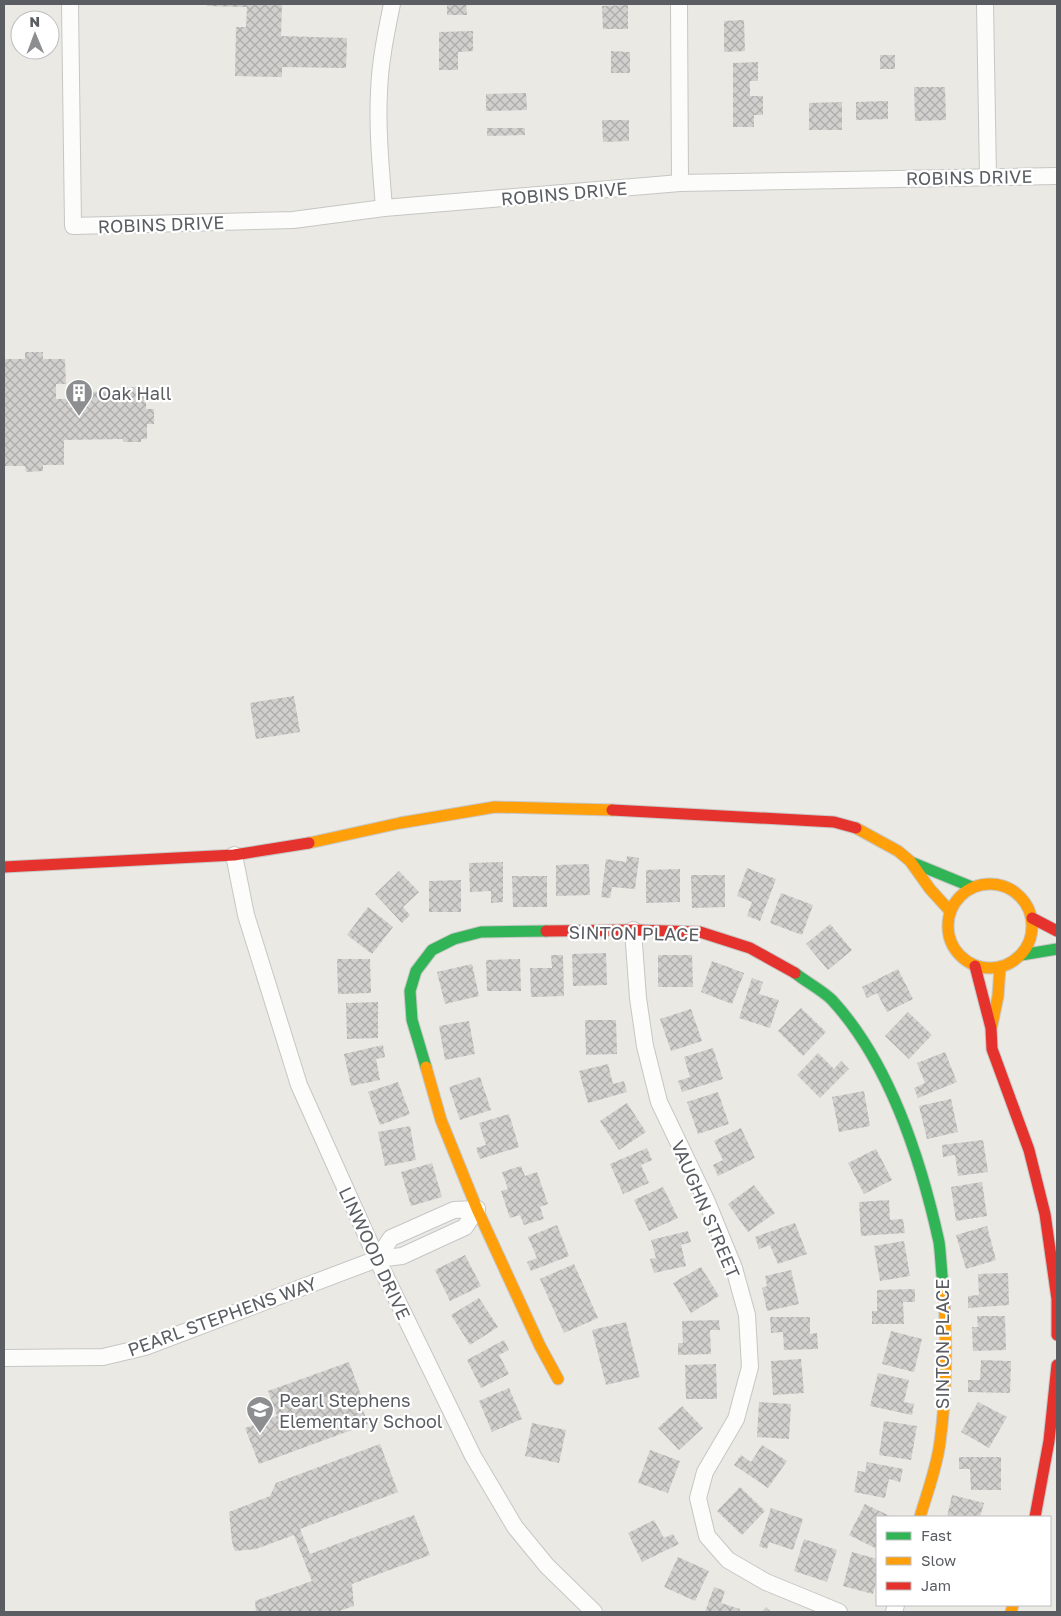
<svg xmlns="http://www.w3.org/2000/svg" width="1061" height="1616" font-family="'Golos Text',sans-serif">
  <defs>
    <pattern id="building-cross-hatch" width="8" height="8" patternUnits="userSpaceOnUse" patternTransform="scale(1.25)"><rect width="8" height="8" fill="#d1d0cd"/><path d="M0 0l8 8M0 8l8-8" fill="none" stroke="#adacaa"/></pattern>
  </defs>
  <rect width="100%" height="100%" fill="#eae9e4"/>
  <g fill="url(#building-cross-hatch)">
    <path d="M207 4H282L281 36 347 38 346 68 282 67V77L235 76 236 27H246L247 7 207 6Z"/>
    <path d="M447 4H466L467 15H447Z"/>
    <path d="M628 5V29H603L602 6Z"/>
    <path d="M744 20 745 51 724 52V21Z"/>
    <path d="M473 31V51L458 52V70H439V32Z"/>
    <path d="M611 51 630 52V73H611Z"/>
    <rect x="880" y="55" width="15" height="14"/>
    <path d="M758 62V81H750V96H763V115H754V127H733V63Z"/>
    <path d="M914 87H945L946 120 915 121Z"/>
    <path d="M526 93 527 110 486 111V94Z"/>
    <path d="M888 101V119L856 120V102Z"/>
    <path d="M842 102V130H809V103Z"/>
    <path d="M602 120H629V141L603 142Z"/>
    <path d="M487 128H525V135L487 136Z"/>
    <path d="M25 352H43V359H65L66 384H56V399H81V392L122 391V388L140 387V391L146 390V409H154V424H147V439H141V442H123V439L64 440V465H43V471L26 472 25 466H4V359H25Z"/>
    <path d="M294 696 300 732 256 739 250 703Z"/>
    <path d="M627 856 639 858 635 889 612 887 610 898 601 897 606 859 626 862Z"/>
    <path d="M503 862V902L491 903V891L470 892 469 863Z"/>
    <path d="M589 864 590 895 556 896V865Z"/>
    <path d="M747 868 776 879 760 921 747 916 752 902 737 896Z"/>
    <path d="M680 869V902L646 903V870Z"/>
    <path d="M399 871 419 892 403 907 410 915 402 923 375 894Z"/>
    <path d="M691 875H725V907L692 908Z"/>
    <path d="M512 876H547V907H513Z"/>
    <path d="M461 880V912H429V881Z"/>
    <path d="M781 893 813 905 802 935 770 923Z"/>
    <path d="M368 907 393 927 372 954 347 935Z"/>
    <path d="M830 924 852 950 828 970 806 944Z"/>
    <path d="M606 953 607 985 573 986 572 954Z"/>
    <path d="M551 955H563L564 996 531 997 530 968H552Z"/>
    <path d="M658 955H692L693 987H658Z"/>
    <path d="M337 959H370L371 993 338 994Z"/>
    <path d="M520 959 521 991H487L486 960Z"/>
    <path d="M712 961 744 973 732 1004 701 992Z"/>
    <path d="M472 964 479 996 445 1004 437 972Z"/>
    <path d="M898 969 913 999 887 1012 877 993 867 998 862 987Z"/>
    <path d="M752 978 763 982 759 994 779 1000 770 1028 739 1018Z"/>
    <path d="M378 1002V1038L347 1039 346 1003Z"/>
    <path d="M801 1008 826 1032 803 1056 778 1031Z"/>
    <path d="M691 1009 702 1041 671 1051 660 1019Z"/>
    <path d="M908 1012 932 1035 909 1059 885 1036Z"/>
    <path d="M585 1020H616L617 1054 586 1055Z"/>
    <path d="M469 1021 475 1054 445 1060 439 1026Z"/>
    <path d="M383 1045 385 1057 376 1059 380 1080 351 1086 344 1054Z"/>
    <path d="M713 1048 723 1079 682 1092 678 1081 690 1077 684 1057Z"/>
    <path d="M945 1052 957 1082 918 1098 914 1088 925 1083 917 1063Z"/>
    <path d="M818 1053 834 1069 841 1061 849 1069 820 1098 797 1075Z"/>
    <path d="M608 1064 613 1084 624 1081 627 1092 588 1103 579 1071Z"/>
    <path d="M480 1077 491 1110 460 1120 449 1087Z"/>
    <path d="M398 1082 410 1114 380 1125 368 1092Z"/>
    <path d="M864 1091 870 1126 839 1132 832 1097Z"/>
    <path d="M718 1092 729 1124 698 1134 687 1102Z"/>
    <path d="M951 1099 958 1132 927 1139 919 1106Z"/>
    <path d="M627 1103 646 1132 619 1150 600 1121Z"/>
    <path d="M509 1114 519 1147 480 1159 476 1148 486 1145 479 1123Z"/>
    <path d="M410 1126 416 1160 385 1166 378 1132Z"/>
    <path d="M741 1128 755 1158 718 1176 713 1165 723 1160 714 1141Z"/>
    <path d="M983 1140 988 1172 958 1176 955 1155 943 1157 942 1145Z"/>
    <path d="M647 1148 652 1160 641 1165 649 1183 623 1194 610 1164Z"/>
    <path d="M876 1149 892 1180 864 1194 848 1163Z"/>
    <path d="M432 1163 442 1197 411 1206 401 1172Z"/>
    <path d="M521 1166 525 1176 537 1172 548 1204 540 1207 544 1219 524 1225 520 1215 510 1218 501 1191 508 1189 502 1172Z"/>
    <path d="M982 1182 987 1216 956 1221 951 1187Z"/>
    <path d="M754 1185 775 1213 748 1232 728 1204Z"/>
    <path d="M663 1187 678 1218 649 1231 634 1200Z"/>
    <path d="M889 1200 890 1220 903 1219 905 1233 861 1236 859 1202Z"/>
    <path d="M795 1223 807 1254 778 1264 770 1245 759 1249 755 1237Z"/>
    <path d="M557 1225 569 1256 531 1271 527 1262 537 1258 528 1237Z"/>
    <path d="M987 1226 996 1260 966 1269 956 1235Z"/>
    <path d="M688 1231 691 1242 681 1245 686 1266 654 1273 650 1259 656 1258 651 1240Z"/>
    <path d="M904 1241 910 1276 880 1281 874 1246Z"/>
    <path d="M465 1255 481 1286 450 1301 435 1270Z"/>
    <path d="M574 1264 598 1318 564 1333 540 1279Z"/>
    <path d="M701 1267 719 1296 691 1313 673 1283Z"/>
    <path d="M791 1270 799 1304 767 1311 762 1288 767 1286 765 1276Z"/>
    <path d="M1008 1273 1009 1305 968 1308V1296L979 1295 978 1274Z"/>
    <path d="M915 1289V1302H903L904 1324H872V1311H877V1290Z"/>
    <path d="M479 1298 498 1327 470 1345 451 1315Z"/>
    <path d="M977 1316H1005L1006 1350 973 1351 972 1327H978Z"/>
    <path d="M770 1317H810V1334L817 1333 818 1349 784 1350 783 1332 771 1333Z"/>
    <path d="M719 1320 720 1330H710L711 1354 678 1355V1343H683L682 1321Z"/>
    <path d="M626 1322 640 1377 606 1385 592 1330Z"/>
    <path d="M891 1331 922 1339 914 1372 882 1364Z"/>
    <path d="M504 1340 509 1350 499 1355 509 1374 481 1388 467 1360Z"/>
    <path d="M801 1359 804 1393 773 1395 771 1361Z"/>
    <path d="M981 1360 1011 1361 1010 1393 968 1392V1380H980Z"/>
    <path d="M349 1362 362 1398 359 1399 368 1424 259 1464 245 1428 277 1416 268 1391Z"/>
    <path d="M716 1364 717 1399H686L685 1365Z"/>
    <path d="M878 1373 909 1380 904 1402 914 1404 912 1415 870 1406Z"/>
    <path d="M509 1388 522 1419 492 1432 479 1401Z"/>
    <path d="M759 1402 791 1404 789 1439 757 1437Z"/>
    <path d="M978 1402 1007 1417 989 1448 961 1432Z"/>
    <path d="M682 1406 703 1428 679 1450 658 1428Z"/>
    <path d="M884 1421 917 1426 911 1460 879 1455Z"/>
    <path d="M532 1423 566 1430 559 1463 525 1456Z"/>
    <path d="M380 1444 398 1492 300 1529 310 1554 414 1515 430 1555 352 1584 354 1606 336 1612H256L255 1601 312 1581 294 1535 256 1549 235 1551 232 1542 229 1512 270 1496 276 1483Z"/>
    <path d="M762 1445 787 1461 768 1488 734 1465 741 1455 751 1462Z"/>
    <path d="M650 1450 680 1461 668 1493 638 1483Z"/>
    <path d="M959 1457H1001V1490H971L970 1469H959Z"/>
    <path d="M867 1462 903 1469 900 1482 889 1479 885 1498 854 1492 858 1471 865 1472Z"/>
    <path d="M740 1487 765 1511 742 1535 717 1511Z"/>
    <path d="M952 1495 984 1503 980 1517H947Z"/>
    <path d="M865 1504 892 1517H877V1549L849 1535Z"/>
    <path d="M771 1508 803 1519 793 1550 769 1542 767 1549 759 1546Z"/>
    <path d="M654 1520 664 1538 673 1534 679 1544 642 1562 628 1533Z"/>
    <path d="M804 1539 837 1550 827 1582 794 1571Z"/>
    <path d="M852 1552 877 1559V1579L873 1594 843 1586Z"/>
    <path d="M678 1557 709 1571 695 1601 664 1587Z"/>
    <path d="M714 1587 725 1591 721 1603 740 1609 739 1612H705Z"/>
    <path d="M766 1607 771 1612H762Z"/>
  </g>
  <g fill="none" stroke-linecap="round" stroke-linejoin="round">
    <defs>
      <g id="street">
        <path d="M70 4 73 226 293 220 384 208 680 183 1057 176"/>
        <path d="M679 4 680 183"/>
        <path d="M985 4 988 177"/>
        <path d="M384 208C381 169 377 130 379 92 380 62 386 33 392 4"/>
        <path d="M234 855 246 915 299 1085 377 1259 473 1456 515 1527 547 1566 594 1612"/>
        <path d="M633 930 638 998 645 1046 659 1102 707 1202 734 1268 747 1315 750 1367 736 1419 705 1472 698 1498 707 1536 728 1560 766 1582 839 1612"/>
        <path d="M377 1259 391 1238 454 1210 477 1209"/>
        <path d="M4 1358 103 1357 145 1347 377 1259 402 1256 465 1227 477 1209"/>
        <path d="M894 1612 896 1605"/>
      </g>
      <g id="fast">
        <path d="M911 862 972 887"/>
        <path d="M1021 955 1057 949"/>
        <path d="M795 973C806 982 822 990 832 1000 890 1063 921 1160 939 1242 941 1256 941 1270 943 1284"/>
        <path d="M426 1067 412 1020 410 991 416 971 432 950 454 939 481 932 546 931"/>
      </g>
      <g id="slow">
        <path d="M856 828 898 851 910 861 930 889 950 911"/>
        <path d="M309 843 400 823 495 807 612 810"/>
        <circle cx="990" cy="926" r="42"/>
        <path d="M992 1025 998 996 1000 967"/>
        <path d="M426 1067 441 1120 477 1209 540 1346 558 1379"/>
        <path d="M920 1517C927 1493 937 1467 940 1442 947 1390 947 1336 943 1284"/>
        <path d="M1011 1612 1013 1605"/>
      </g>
      <g id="jam">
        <path d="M612 810 834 822 856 828"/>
        <path d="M4 867 234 855 309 843"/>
        <path d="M1032 918 1057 931"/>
        <path d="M546 931 633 930 700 932 750 948 795 973"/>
        <path d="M975 966 991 1028 992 1049 1029 1150 1045 1214 1057 1299V1335"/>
        <path d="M1035 1517 1049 1441 1057 1365"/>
      </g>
    </defs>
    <use href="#street" stroke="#c6c6c5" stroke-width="18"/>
    <use href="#fast" stroke="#c7c7c6" stroke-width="13"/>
    <use href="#slow" stroke="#c7c7c6" stroke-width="13"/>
    <use href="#jam" stroke="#c7c7c6" stroke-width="13"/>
    <use href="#street" stroke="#fcfcfb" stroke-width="16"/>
    <use href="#fast" stroke="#30b455" stroke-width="11"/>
    <use href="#slow" stroke="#ff9f0a" stroke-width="11"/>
    <use href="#jam" stroke="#e5322d" stroke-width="11"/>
  </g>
  <defs>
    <symbol id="building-pin" viewBox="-11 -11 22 30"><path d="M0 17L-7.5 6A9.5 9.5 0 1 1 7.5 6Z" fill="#8c8e90" stroke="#fff"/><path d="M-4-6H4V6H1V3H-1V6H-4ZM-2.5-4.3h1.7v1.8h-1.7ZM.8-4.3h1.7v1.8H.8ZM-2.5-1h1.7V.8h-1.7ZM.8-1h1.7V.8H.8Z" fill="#fff"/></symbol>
    <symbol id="school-pin" viewBox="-11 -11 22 30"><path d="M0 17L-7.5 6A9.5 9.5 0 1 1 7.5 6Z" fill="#8c8e90" stroke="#fff"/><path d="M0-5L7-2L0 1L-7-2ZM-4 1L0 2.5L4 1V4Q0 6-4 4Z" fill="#fff"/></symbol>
  </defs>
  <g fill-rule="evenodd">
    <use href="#building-pin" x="63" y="377" width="32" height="43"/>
    <use href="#school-pin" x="244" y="1394" width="32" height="43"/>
  </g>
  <g text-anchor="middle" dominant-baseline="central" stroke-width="4.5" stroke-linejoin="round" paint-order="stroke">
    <g font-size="18" fill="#5a5d62" stroke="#fff">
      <text transform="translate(969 177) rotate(-1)">ROBINS DRIVE</text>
      <text transform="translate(564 193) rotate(-5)">ROBINS DRIVE</text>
      <text transform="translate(161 224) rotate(-2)">ROBINS DRIVE</text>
      <text transform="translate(634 933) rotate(1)">SINTON PLACE</text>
      <text transform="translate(706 1209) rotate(67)">VAUGHN STREET</text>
      <text transform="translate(375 1253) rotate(65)">LINWOOD DRIVE</text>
      <text transform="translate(222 1316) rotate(-20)">PEARL STEPHENS WAY</text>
      <text transform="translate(942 1344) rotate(-90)">SINTON PLACE</text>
    </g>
    <g font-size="18" fill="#5a5d62" stroke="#fff" text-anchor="start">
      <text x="98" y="393">Oak Hall</text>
      <text x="279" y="1400">Pearl Stephens<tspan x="279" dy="21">Elementary School</tspan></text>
    </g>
  </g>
  <rect width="1061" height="1616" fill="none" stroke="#5a5d62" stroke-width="10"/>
  <rect x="876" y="1516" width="175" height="90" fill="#ffffff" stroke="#bdbec0"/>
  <rect x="886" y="1532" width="25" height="8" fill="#30b455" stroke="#bdbec0"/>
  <text x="921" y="1541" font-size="15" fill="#5a5d62">Fast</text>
  <rect x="886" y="1557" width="25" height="8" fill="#ff9f0a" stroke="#bdbec0"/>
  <text x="921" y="1566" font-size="15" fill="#5a5d62">Slow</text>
  <rect x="886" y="1582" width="25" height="8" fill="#e5322d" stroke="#bdbec0"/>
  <text x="921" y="1591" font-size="15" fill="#5a5d62">Jam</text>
  <g transform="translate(35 35) rotate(359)"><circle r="24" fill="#ffffff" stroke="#bdbec0"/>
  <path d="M0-4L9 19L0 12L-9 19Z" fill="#8c8e90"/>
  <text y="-8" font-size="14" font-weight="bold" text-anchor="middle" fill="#5a5d62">N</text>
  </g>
</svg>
